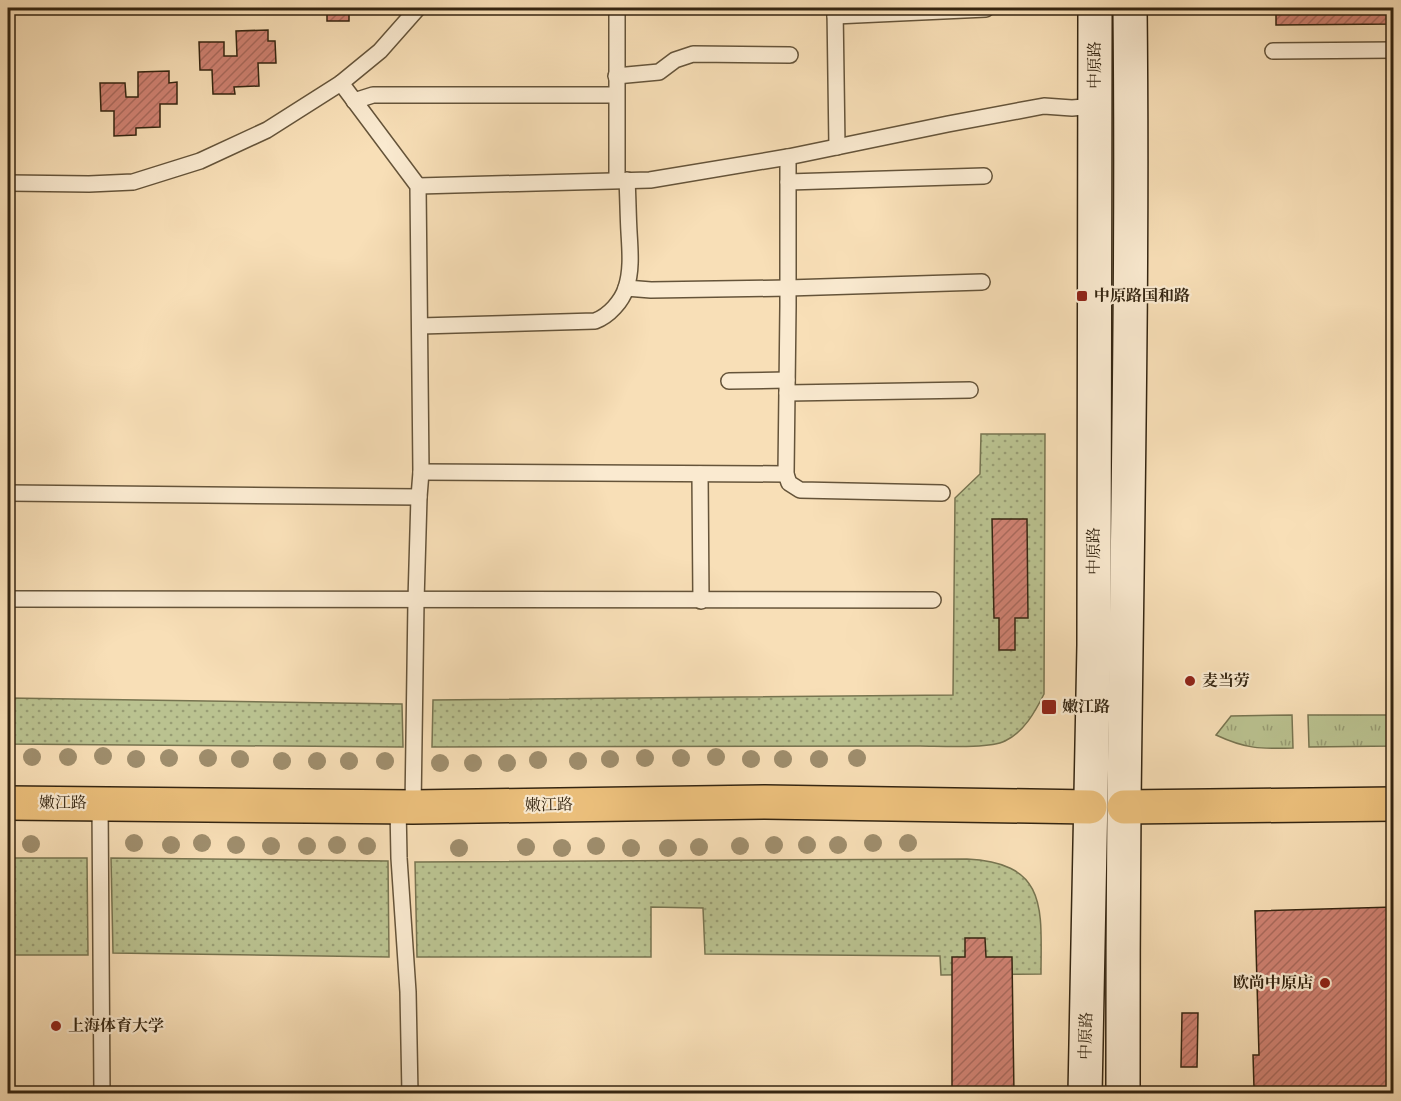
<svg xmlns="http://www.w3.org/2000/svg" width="1401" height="1101" font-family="Alegreya,'Noto Serif SC',serif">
  <defs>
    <pattern id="grass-tufts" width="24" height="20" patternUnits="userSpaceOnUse" patternTransform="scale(1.5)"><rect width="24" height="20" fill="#bac290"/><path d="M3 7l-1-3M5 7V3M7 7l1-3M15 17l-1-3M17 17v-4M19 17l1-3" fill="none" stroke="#989d74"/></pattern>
    <pattern id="park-dots" width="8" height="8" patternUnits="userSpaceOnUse" patternTransform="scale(1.5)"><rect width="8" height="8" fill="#bac290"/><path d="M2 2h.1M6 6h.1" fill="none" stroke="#989d74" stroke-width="1.8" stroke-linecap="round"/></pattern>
    <pattern id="building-hatch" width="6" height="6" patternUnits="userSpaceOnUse" patternTransform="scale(1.5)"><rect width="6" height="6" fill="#d08273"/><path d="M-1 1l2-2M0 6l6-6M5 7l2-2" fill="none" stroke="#aa6a5d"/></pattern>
  </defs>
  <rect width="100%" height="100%" fill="#f8dfb7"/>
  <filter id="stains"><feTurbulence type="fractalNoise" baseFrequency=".00333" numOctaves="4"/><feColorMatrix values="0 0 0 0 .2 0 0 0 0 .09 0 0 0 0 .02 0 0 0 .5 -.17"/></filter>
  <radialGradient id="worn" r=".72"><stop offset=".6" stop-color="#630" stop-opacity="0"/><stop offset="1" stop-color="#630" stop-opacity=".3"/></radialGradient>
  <g fill="url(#grass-tufts)" stroke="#777450" stroke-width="1.5">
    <path d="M1292 715 1293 748C1260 749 1246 749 1216 735L1231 716Z"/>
    <path d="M1308 715H1393V746L1309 747Z"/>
  </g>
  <g fill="url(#park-dots)" stroke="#777450" stroke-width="1.5">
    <path d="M981 434H1045L1044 694C1035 712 1024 732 1005 741 989 749 940 746 920 746L432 747 433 700 953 695 955 498 980 474Z"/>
    <path d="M8 698 402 704 403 747 8 744Z"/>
    <path d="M8 858H87L88 955H8Z"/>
    <path d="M111 858 388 861 389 957 113 953Z"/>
    <path d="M967 859C1049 863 1041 910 1041 974L941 975 940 956 705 954 703 908 651 907V957H417L415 862Z"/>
  </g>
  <g fill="url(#building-hatch)" stroke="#342511" stroke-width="1.5">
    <path d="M327 8H373V13H349V21H327Z"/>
    <path d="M1276 8H1394V24L1276 25Z"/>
    <path d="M268 30V41H275L276 63H258L259 86 234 87 235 94H213L212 70H200L199 42H224V56H237L236 31Z"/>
    <path d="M169 71V83L177 82V104H160V127L136 128V135L114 136V111H101L100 83H125L126 97H138V72Z"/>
    <path d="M992 519H1027L1028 618H1015V650H999V618H994Z"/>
    <path d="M1394 907V1094H1260V1088H1254L1253 1055H1259L1255 911Z"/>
    <path d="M965 938H985L986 957H1012L1014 1094H963L952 1087V957H965Z"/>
    <path d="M1182 1013H1198L1197 1067H1181Z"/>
  </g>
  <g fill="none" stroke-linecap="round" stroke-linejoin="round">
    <defs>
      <g id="service">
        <path d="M617 8V180"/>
        <path d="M835 8 837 147"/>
        <path d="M835 16 986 9"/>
        <path d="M1273 51 1394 50"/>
        <path d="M616 76 659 72 675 60 693 54 790 55"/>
        <path d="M341 83 418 186 421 472 419 497 416 601 413 807"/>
        <path d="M354 101 373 95H616"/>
        <path d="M788 157V306L786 474 789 483 800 490 942 493"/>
        <path d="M788 182 984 176"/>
        <path d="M8 183 89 184 133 182 200 161 267 130 341 83 380 51 418 8"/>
        <path d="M418 186 650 180 788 157 948 124 1044 106 1072 108 1096 106"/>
        <path d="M626 288 651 290 788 288 982 282"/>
        <path d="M420 326 595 321C609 316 622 301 626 288 632 270 630 250 629 232 628 215 628 198 627 180"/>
        <path d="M729 381 787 380"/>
        <path d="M787 393 970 390"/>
        <path d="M421 472 786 474"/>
        <path d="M700 474 701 601"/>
        <path d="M8 493 419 497"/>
        <path d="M8 599 933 600"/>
        <path d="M100 803 102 1094"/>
        <path d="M398 807 399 858 408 992 410 1094"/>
      </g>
      <g id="secondary">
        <path d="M1085 1094 1094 645 1095 8"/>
        <path d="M1123 1094C1123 997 1123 901 1124 804 1127 539 1133 273 1130 8"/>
      </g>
      <g id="primary">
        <path d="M8 803 413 807 765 802 1090 807"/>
        <path d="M1124 807 1394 804"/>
      </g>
    </defs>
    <use href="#service" stroke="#65543a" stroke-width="18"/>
    <use href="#secondary" stroke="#342511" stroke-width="36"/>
    <use href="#primary" stroke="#342511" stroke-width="36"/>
    <use href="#service" stroke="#faead0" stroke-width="15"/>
    <use href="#secondary" stroke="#faead0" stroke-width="33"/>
    <use href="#primary" stroke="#ecc07c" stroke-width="33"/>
  </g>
  <g fill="#9f8e6d">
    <circle cx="103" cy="756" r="9"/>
    <circle cx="32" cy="757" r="9"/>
    <circle cx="68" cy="757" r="9"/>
    <circle cx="716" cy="757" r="9"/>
    <circle cx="169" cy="758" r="9"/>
    <circle cx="208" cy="758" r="9"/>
    <circle cx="645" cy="758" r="9"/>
    <circle cx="681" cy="758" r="9"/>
    <circle cx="857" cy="758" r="9"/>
    <circle cx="136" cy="759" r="9"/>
    <circle cx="240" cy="759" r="9"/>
    <circle cx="610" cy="759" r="9"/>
    <circle cx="751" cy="759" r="9"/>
    <circle cx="783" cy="759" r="9"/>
    <circle cx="819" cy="759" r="9"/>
    <circle cx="538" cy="760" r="9"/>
    <circle cx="282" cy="761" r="9"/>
    <circle cx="317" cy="761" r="9"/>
    <circle cx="349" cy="761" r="9"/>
    <circle cx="385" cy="761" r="9"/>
    <circle cx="578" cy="761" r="9"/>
    <circle cx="440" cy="763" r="9"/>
    <circle cx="473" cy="763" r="9"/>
    <circle cx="507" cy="763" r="9"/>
    <circle cx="134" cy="843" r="9"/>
    <circle cx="202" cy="843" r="9"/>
    <circle cx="873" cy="843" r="9"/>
    <circle cx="908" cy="843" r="9"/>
    <circle cx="31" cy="844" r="9"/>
    <circle cx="171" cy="845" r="9"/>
    <circle cx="236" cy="845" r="9"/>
    <circle cx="337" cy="845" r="9"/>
    <circle cx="774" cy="845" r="9"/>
    <circle cx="807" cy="845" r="9"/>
    <circle cx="838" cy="845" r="9"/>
    <circle cx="271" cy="846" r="9"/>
    <circle cx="307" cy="846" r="9"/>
    <circle cx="367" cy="846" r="9"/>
    <circle cx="596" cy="846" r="9"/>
    <circle cx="740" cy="846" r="9"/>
    <circle cx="526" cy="847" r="9"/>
    <circle cx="699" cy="847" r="9"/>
    <circle cx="459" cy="848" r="9"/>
    <circle cx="562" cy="848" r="9"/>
    <circle cx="631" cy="848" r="9"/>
    <circle cx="668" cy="848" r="9"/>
  </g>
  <g fill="#8f2418" stroke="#faead0" stroke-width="2">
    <rect x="1076" y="290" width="12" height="12" rx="3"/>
    <circle cx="1190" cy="681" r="6"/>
    <rect x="1041" y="699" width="16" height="16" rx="3"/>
    <circle cx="1325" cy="983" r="6"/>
    <circle cx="56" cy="1026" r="6"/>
  </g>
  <g text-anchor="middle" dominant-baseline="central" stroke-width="4.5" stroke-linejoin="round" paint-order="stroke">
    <g font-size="16" fill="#342511" stroke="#faead0">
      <text transform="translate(1095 65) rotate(-90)">中原路</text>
      <text transform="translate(1094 551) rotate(-90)">中原路</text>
      <text x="63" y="803">嫩江路</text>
      <text transform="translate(549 805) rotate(-1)">嫩江路</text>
      <text transform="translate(1086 1036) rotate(-89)">中原路</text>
    </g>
    <g font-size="16" font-weight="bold" fill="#342511" stroke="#faead0" text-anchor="start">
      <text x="1094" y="296">中原路国和路</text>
      <text x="1202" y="681">麦当劳</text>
      <text x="1062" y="707">嫩江路</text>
      <text x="1313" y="983" text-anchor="end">欧尚中原店</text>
      <text x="68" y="1026">上海体育大学</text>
    </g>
  </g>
  <rect width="1401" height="1101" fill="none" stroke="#f8dfb7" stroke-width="30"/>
  <rect x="9" y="9" width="1383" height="1083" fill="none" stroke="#342511" stroke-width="3"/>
  <rect x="15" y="15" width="1371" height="1071" fill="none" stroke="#342511" stroke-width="1.5"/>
  <rect width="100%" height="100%" filter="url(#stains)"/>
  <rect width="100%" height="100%" fill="url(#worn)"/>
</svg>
